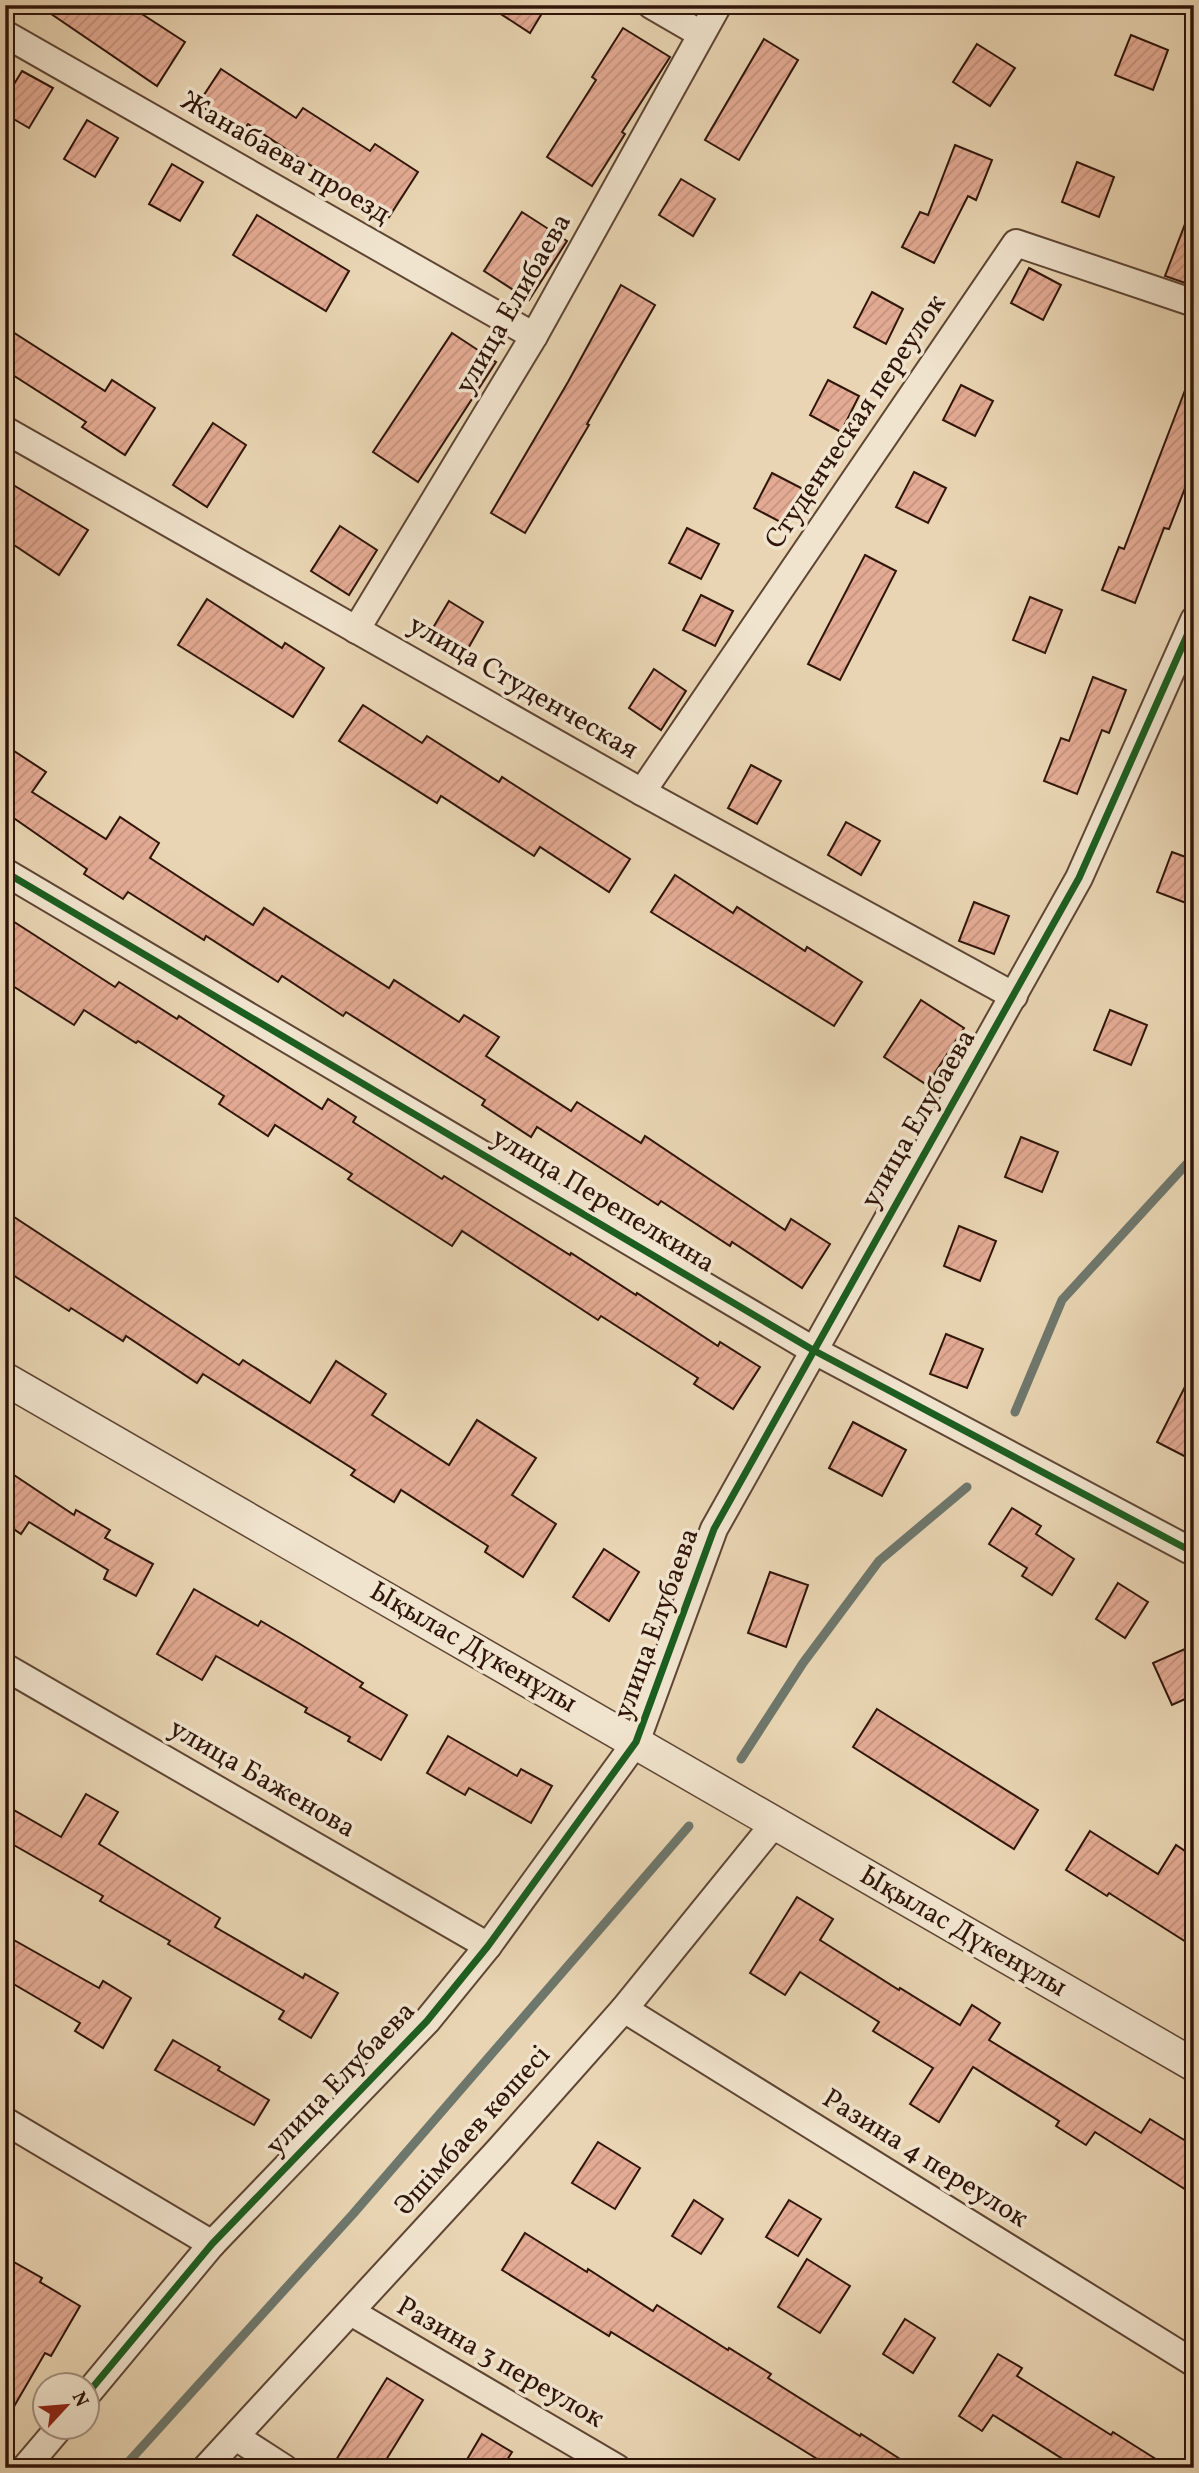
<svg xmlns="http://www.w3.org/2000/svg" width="1199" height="2473" font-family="Vollkorn,serif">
  <defs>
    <pattern id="building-hatch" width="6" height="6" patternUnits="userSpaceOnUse" patternTransform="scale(1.75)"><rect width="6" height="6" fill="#e4ab94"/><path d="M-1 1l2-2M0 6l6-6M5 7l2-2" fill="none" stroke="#c4927e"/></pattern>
  </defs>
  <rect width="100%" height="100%" fill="#e9d5b3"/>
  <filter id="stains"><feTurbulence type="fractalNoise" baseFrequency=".00286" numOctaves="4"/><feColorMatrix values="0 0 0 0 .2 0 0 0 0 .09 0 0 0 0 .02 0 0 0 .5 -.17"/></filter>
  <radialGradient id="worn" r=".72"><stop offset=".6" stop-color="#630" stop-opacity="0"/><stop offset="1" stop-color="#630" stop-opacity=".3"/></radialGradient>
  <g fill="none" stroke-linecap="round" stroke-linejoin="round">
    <g stroke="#6e776c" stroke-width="9">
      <path d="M1015 1412 1062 1300 1194 1156"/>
      <path d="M741 1759 803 1663 879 1561 967 1487"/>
      <path d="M123 2468 353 2214 689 1826"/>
    </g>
  </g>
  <g fill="url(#building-hatch)" stroke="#30150a" stroke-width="2">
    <path d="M38 5H128L185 42 157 86Z"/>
    <path d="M487 5H547L530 33Z"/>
    <path d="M623 28 670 57 622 132 625 134 592 186 547 157 596 80 592 77Z"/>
    <path d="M1131 35 1168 50 1153 90 1115 75Z"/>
    <path d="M764 39 798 60 739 160 705 140Z"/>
    <path d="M977 44 1015 68 990 106 953 82Z"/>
    <path d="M221 69 296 118 303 108 370 151 375 144 418 172 389 217 248 124 242 132 198 104Z"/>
    <path d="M22 71 53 88 29 128 5 114V99Z"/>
    <path d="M87 120 118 138 95 177 64 159Z"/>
    <path d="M955 145 992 160 976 200 968 196 934 263 902 247 920 212 928 215Z"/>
    <path d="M1077 162 1114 177 1099 217 1062 202Z"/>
    <path d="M172 164 203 182 180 221 149 204Z"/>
    <path d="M681 179 715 199 693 236 659 215Z"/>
    <path d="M1192 206H1194V286L1165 276Z"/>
    <path d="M522 212 567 241 529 300 484 271Z"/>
    <path d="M257 215 349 271 326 311 233 255Z"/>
    <path d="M1029 268 1061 285 1043 320 1011 303Z"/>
    <path d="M621 285 655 305 587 424 589 425 525 533 491 513 568 382Z"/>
    <path d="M872 292 903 309 886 344 854 327Z"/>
    <path d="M5 327 105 391 112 380 155 408 125 455 82 427 86 422 5 370Z"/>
    <path d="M452 333 496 362 418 482 373 452Z"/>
    <path d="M1192 372 1194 465 1169 529 1164 528 1135 603 1102 590 1119 547 1124 549Z"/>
    <path d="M828 380 859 396 841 432 810 415Z"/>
    <path d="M961 385 993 401 975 436 943 420Z"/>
    <path d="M213 423 246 445 207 507 173 485Z"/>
    <path d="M914 472 946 488 928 523 896 507Z"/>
    <path d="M772 473 803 489 786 525 754 508Z"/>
    <path d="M5 480 88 530 59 575 5 539Z"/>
    <path d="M340 526 377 550 349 595 311 571Z"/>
    <path d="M687 528 719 544 701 579 669 563Z"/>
    <path d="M865 555 896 571 840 680 808 664Z"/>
    <path d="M701 595 733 611 715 646 683 630Z"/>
    <path d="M1030 597 1062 610 1045 653 1013 640Z"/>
    <path d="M207 599 282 648 285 643 324 668 293 717 178 645Z"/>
    <path d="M449 601 483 622 462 659 427 638Z"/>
    <path d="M654 669 686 691 661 730 629 708Z"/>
    <path d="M1093 677 1126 690 1109 733 1102 730 1077 794 1044 781 1061 738 1069 741Z"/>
    <path d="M363 705 422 743 427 736 499 782 502 777 630 859 609 892 540 847 534 856 441 796 437 803 339 741Z"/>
    <path d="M5 745 46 772 32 792 106 839 120 817 159 843 150 858 253 925 264 908 389 988 394 980 459 1022 464 1015 499 1037 486 1056 571 1111 577 1102 641 1143 645 1136 785 1230 791 1219 830 1244 802 1288 732 1242 730 1246 661 1201 658 1205 537 1127 531 1137 482 1105 485 1100 346 1012 343 1016 282 976 278 982 206 936 204 940 128 892 123 899 84 874 87 869 5 812Z"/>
    <path d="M751 765 781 781 757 824 728 808Z"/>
    <path d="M846 822 880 841 861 875 828 855Z"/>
    <path d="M1172 852 1194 860V906L1157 892Z"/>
    <path d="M675 875 733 913 737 907 805 951 807 947 862 982 834 1026 651 912Z"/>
    <path d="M974 902 1009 916 994 954 959 941Z"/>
    <path d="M5 916 115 987 119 982 177 1019 179 1016 322 1109 328 1099 356 1117 353 1122 442 1179 444 1176 570 1255 571 1253 636 1295 637 1293 718 1346 720 1342 760 1367 733 1409 694 1384 698 1378 601 1316 598 1320 462 1231 452 1246 348 1179 352 1174 275 1125 268 1136 219 1104 224 1096 138 1041 136 1043 84 1010 74 1025 5 981Z"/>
    <path d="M921 1000 964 1028 927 1085 884 1057Z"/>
    <path d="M1110 1010 1147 1025 1131 1065 1094 1050Z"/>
    <path d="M1021 1137 1058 1152 1042 1192 1005 1177Z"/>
    <path d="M5 1211 239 1365 243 1360 310 1403 336 1361 386 1394 372 1415 449 1465 477 1420 536 1458 512 1495 556 1524 523 1577 485 1552 488 1546 401 1490 394 1502 351 1475 355 1470 203 1374 197 1383 126 1336 123 1341 71 1308 69 1311 5 1270Z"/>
    <path d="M959 1226 996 1241 980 1281 944 1266Z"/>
    <path d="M946 1334 983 1349 967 1388 930 1374Z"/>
    <path d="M1194 1369V1461L1157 1442Z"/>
    <path d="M853 1422 906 1450 882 1496 829 1468Z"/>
    <path d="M14 1475 74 1515 76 1510 110 1530 105 1538 153 1564 136 1596 104 1579 108 1570 29 1522 21 1534 5 1523V1487Z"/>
    <path d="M1012 1508 1041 1526 1036 1534 1074 1559 1052 1595 1022 1576 1027 1568 989 1544Z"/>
    <path d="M604 1549 639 1572 609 1621 573 1597Z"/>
    <path d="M770 1572 808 1585 786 1647 748 1633Z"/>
    <path d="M1118 1583 1148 1602 1125 1638 1096 1619Z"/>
    <path d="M194 1589 258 1626 261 1621 300 1644 363 1683 360 1687 407 1715 381 1760 348 1741 350 1737 305 1712 307 1708 216 1656 202 1680 157 1654Z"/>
    <path d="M1194 1645V1695L1172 1705 1153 1663Z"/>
    <path d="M877 1709 1038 1810 1014 1849 853 1747Z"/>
    <path d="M448 1736 517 1776 521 1769 552 1786 531 1823 469 1788 465 1795 427 1773Z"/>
    <path d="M86 1794 118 1812 99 1844 220 1918 215 1927 303 1978 305 1974 338 1993 311 2038 279 2019 284 2011 168 1944 170 1941 100 1901 103 1896 5 1840V1805L61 1837Z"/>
    <path d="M1090 1831 1158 1874 1176 1845 1194 1857V1947L1109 1893 1107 1896 1066 1870Z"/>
    <path d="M797 1897 833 1919 820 1940 899 1990 900 1988 960 2025 972 2005 1000 2023 989 2040 1141 2133 1150 2119 1194 2146V2195L1095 2132 1086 2145 1056 2126 1059 2121 973 2067 939 2122 910 2104 933 2068 873 2031 879 2022 800 1972 785 1995 750 1973Z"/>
    <path d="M5 1935 99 1988 103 1981 131 1998 103 2048 75 2031 80 2023 5 1979Z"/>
    <path d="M173 2040 220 2067 218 2070 269 2100 254 2125 155 2070Z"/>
    <path d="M598 2142 640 2168 615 2209 572 2183Z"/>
    <path d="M694 2200 723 2219 701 2254 672 2236Z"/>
    <path d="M789 2200 821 2219 798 2256 766 2237Z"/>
    <path d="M525 2233 587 2272 588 2269 653 2311 657 2305 728 2350 729 2348 771 2374 768 2378 860 2436 861 2434 914 2468H832L611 2332 609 2336 502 2270Z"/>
    <path d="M5 2257 42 2278 40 2282 80 2306 51 2356 45 2353 5 2422Z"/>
    <path d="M807 2259 850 2286 820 2333 778 2307Z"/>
    <path d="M905 2319 935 2338 913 2373 883 2354Z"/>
    <path d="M998 2354 1022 2368 1017 2376 1111 2435 1113 2432 1170 2468H1077L993 2415 982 2431 959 2416Z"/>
    <path d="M387 2378 423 2400 381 2468H331Z"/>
    <path d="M482 2434 512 2452 502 2468H462Z"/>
  </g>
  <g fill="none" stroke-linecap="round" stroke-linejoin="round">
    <defs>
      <g id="minor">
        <path d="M651 5 701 34"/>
        <path d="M5 34 534 336"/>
        <path d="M5 430 642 792 1014 996"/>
        <path d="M356 630 534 336 718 5"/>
        <path d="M642 792 1016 243 1194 303"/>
        <path d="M5 872 813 1350 1189 1550 1194 1542"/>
        <path d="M5 1667 488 1946"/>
        <path d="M624 2009 1194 2363"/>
        <path d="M5 2121 212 2244"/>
        <path d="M351 2312 617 2468"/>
        <path d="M88 2393 212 2244 427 2021 488 1946 636 1742 714 1529 1079 878 1194 620"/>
        <path d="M236 2437 284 2468"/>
        <path d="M25 2468 59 2428"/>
        <path d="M206 2468 498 2151 624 2009 774 1824"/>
      </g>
      <path id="tertiary" d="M5 1379 1194 2065"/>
    </defs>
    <use href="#minor" stroke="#5e4534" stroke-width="30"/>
    <use href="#tertiary" stroke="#5e4534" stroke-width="35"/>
    <use href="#minor" stroke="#f1e4ce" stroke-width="26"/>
    <use href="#tertiary" stroke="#f1e4ce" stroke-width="32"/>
    <defs>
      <g id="cycleway">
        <path d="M5 872 813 1350 1189 1550 1194 1542"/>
        <path d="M88 2393 212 2244 427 2021 488 1946 636 1742 714 1529 1079 878 1194 620"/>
      </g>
    </defs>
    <use href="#cycleway" stroke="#f1e4ce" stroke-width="11"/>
    <use href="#cycleway" stroke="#1b5e20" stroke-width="7"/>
  </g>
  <g text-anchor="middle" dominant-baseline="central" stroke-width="7" stroke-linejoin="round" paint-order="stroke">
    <g font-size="28" fill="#30150a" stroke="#f1e4ce">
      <text transform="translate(285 158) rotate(30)">Жанабаева проезд</text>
      <text transform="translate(514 304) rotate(-60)">улица Елибаева</text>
      <text transform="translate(856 422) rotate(-56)">Студенческая переулок</text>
      <text transform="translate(523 688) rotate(30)">улица Студенческая</text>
      <text transform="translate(919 1119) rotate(-60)">улица Елубаева</text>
      <text transform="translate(603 1201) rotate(31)">улица Перепелкина</text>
      <text transform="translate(657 1624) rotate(-70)">улица Елубаева</text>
      <text transform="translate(473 1648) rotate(30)">Ықылас Дүкенұлы</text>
      <text transform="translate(262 1779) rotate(30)">улица Баженова</text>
      <text transform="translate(963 1932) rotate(30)">Ықылас Дүкенұлы</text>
      <text transform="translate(341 2079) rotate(-46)">улица Елубаева</text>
      <text transform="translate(473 2131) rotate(-48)">Әшімбаев көшесі</text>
      <text transform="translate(925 2159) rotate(32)">Разина 4 переулок</text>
      <text transform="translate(500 2363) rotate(30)">Разина 3 переулок</text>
    </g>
  </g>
  <rect width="1199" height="2473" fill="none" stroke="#e9d5b3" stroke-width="28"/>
  <rect x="7" y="7" width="1185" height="2459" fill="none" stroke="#30150a" stroke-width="3.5"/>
  <rect x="14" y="14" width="1171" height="2445" fill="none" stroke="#30150a" stroke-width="2"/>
  <g transform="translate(66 2406) rotate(64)"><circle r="33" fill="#f1e4ce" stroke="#a49180" stroke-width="2"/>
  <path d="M0-5L12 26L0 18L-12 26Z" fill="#8f2418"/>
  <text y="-10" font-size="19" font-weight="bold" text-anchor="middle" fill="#30150a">N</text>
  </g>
  <rect width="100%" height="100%" filter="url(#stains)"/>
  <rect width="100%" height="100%" fill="url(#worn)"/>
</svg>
